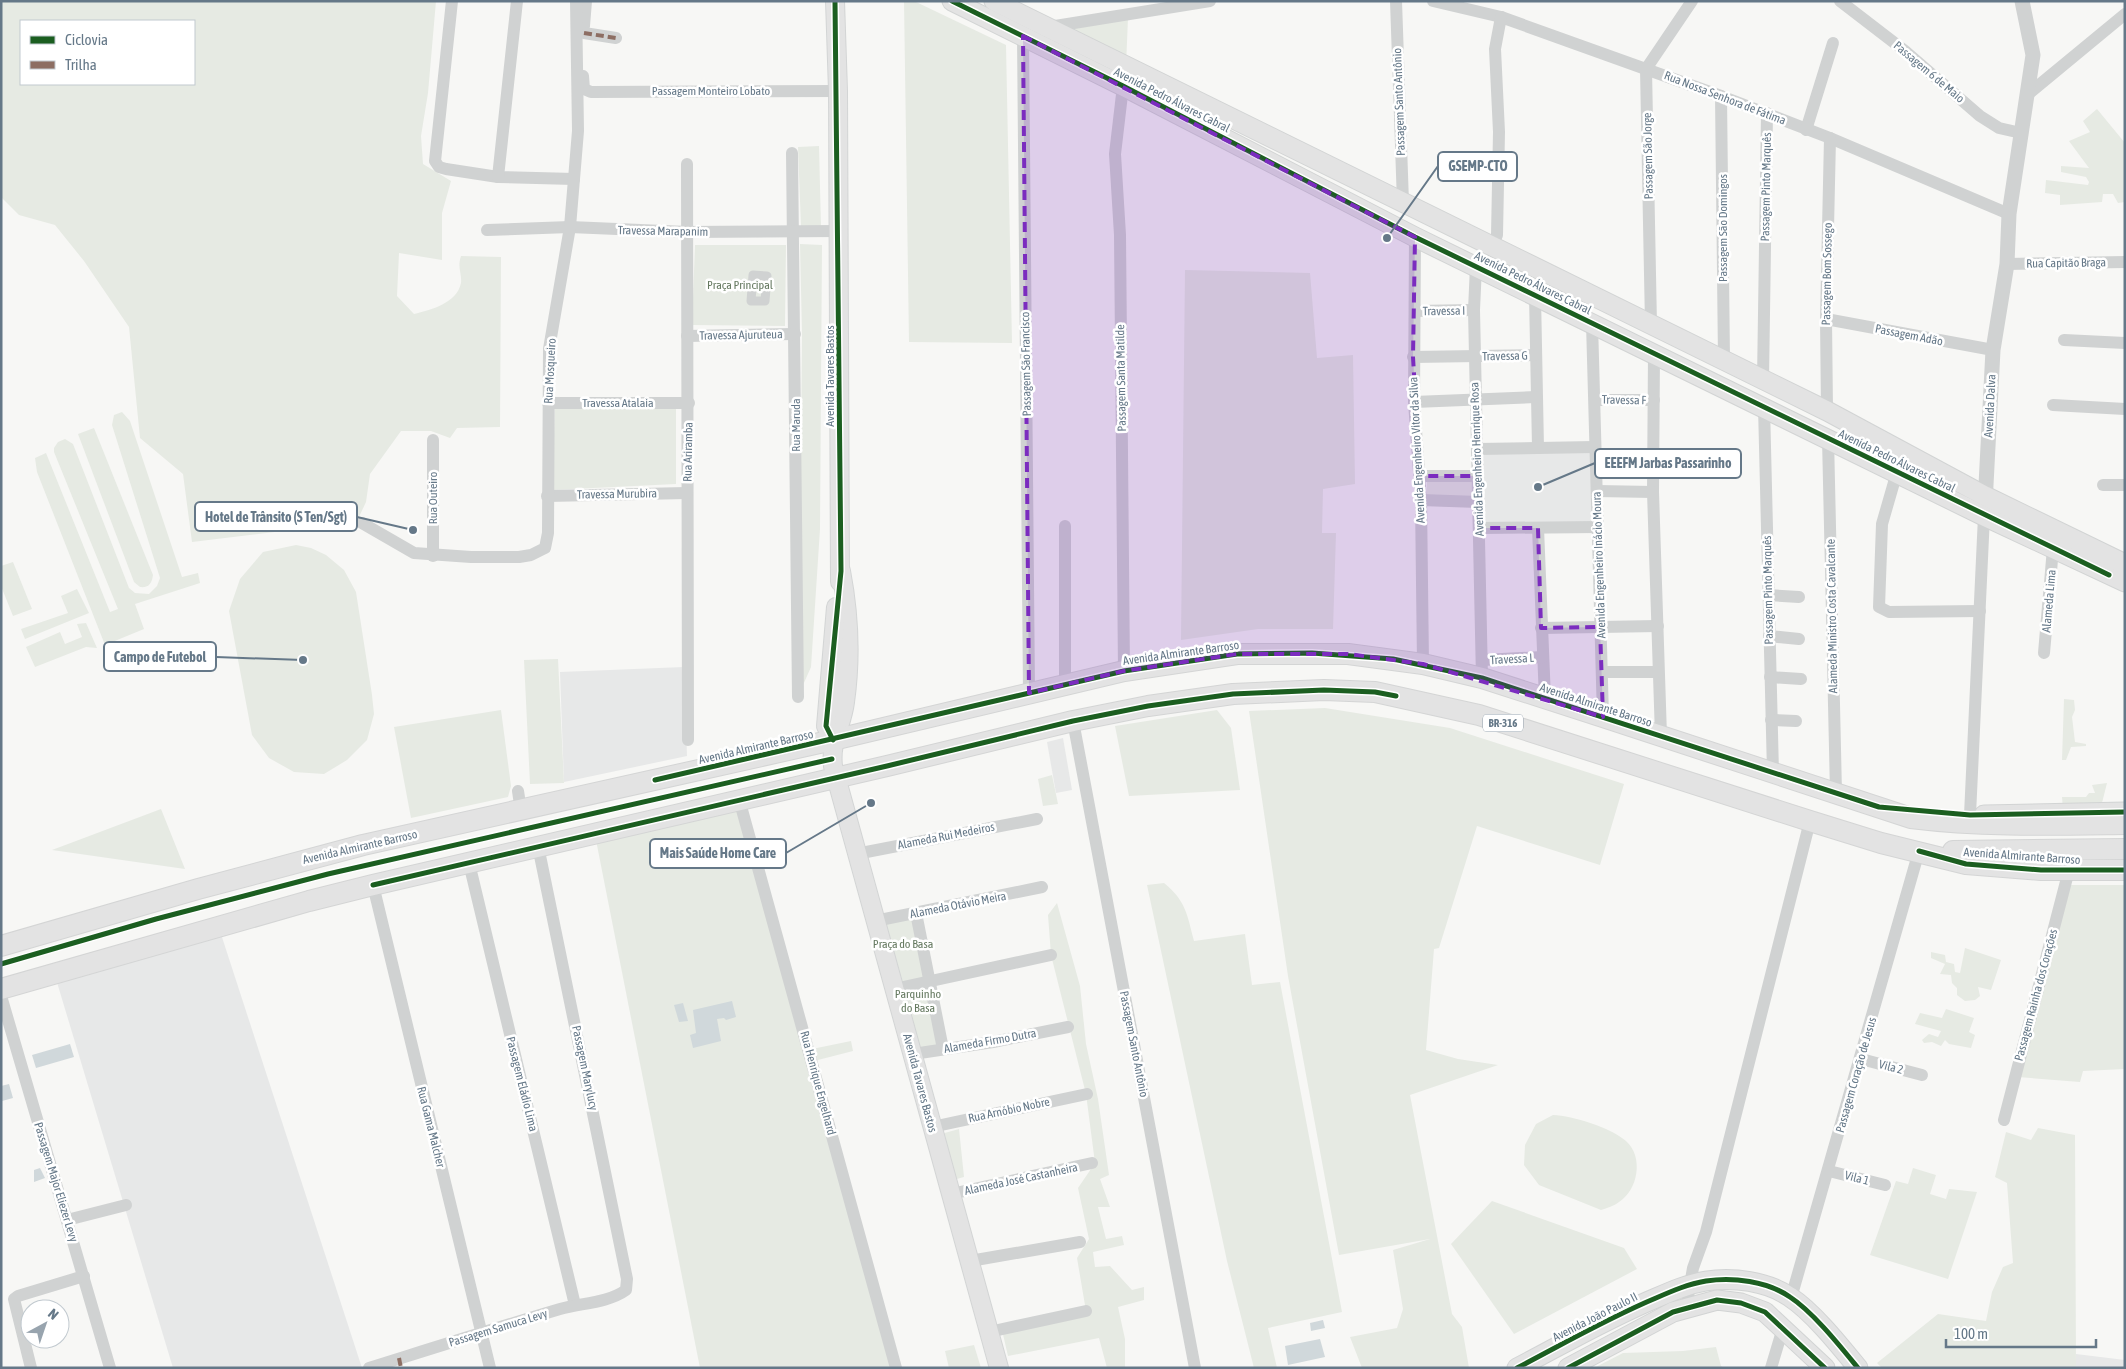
<svg xmlns="http://www.w3.org/2000/svg" width="2126" height="1369" font-family="'Asap Condensed',sans-serif">
  <rect width="100%" height="100%" fill="#f7f7f5"/>
  <g fill="#e7e8e8">
    <path d="M1591 451 1593 522 1485 524 1482 452Z"/>
    <path d="M684 667 687 756 564 782 560 672Z"/>
    <path d="M1063 738 1072 790 1056 793 1047 742Z"/>
    <path d="M220 931 362 1368H173L56 979Z"/>
    <path d="M2076 1354 2125 1360V1368H2076Z"/>
  </g>
  <g fill="#e6eae3" fill-rule="evenodd">
    <path d="M1 1H436L428 93 421 136 423 164 451 181 442 213V260L399 253 397 296 414 314C431 310 457 303 461 283 462 273 457 268 461 256L501 257 500 427 457 428 450 438 431 431H401L370 474 366 502 358 519 307 528 192 542 183 474 140 438 129 327 84 261 55 225 19 215 1 197ZM21 21H194V84H21Z"/>
    <path d="M904 1H914L1006 45 1012 343 909 342Z"/>
    <path d="M1128 18 1126 66 1049 27Z"/>
    <path d="M2097 109 2125 143V202L2118 203 2113 194H2103L2102 202 2060 205V195L2045 193 2046 180 2088 185 2089 182 2086 177 2061 172V166L2089 168 2069 141 2090 132 2083 121Z"/>
    <path d="M819 146 821 228 801 227 798 147Z"/>
    <path d="M800 244 822 245 820 529 811 667 799 694 802 334Z"/>
    <path d="M695 245H786L785 326 692 325Z"/>
    <path d="M1185 270 1310 273 1317 358 1353 355 1355 484 1323 489 1322 533H1336L1333 629H1258L1181 640Z"/>
    <path d="M555 407H676V484L552 490Z"/>
    <path d="M122 412 130 421 182 577 198 573 200 583 135 604 144 629 105 645 37 472 35 458 46 453 110 612 118 609 54 452V448L58 442 65 439 73 444 129 588 135 593 149 594 157 586 160 578 112 425 114 415Z"/>
    <path d="M94 428 153 575C152 583 149 588 140 587L134 582 78 434Z"/>
    <path d="M1474 479 1476 497H1427V480Z"/>
    <path d="M296 545 311 548 326 555 344 570 356 592 372 695 374 714 367 740 347 760 324 774 294 772 269 758 252 735 229 611 240 579 263 552Z"/>
    <path d="M13 562 32 609 13 616 1 586V566Z"/>
    <path d="M77 589 89 613 25 639 21 629 68 613 61 596Z"/>
    <path d="M86 623 97 648 86 647 35 667 26 647 60 632 65 644 82 637 77 624Z"/>
    <path d="M558 659 564 783 530 784 524 660Z"/>
    <path d="M2064 699 2074 700 2075 710 2072 717 2075 742 2086 744V746L2071 747 2066 760H2062Z"/>
    <path d="M1325 708 1450 728 1624 784 1600 865 1477 826 1439 948 1434 949 1426 1050 1458 1059 1498 1065 1410 1095 1452 1314 1462 1327 1469 1368H1362L1350 1337 1397 1328 1403 1309 1393 1250 1430 1239 1339 1255 1288 976 1249 711Z"/>
    <path d="M501 710 511 786 508 797 411 818 394 727Z"/>
    <path d="M1217 710 1231 728 1240 790 1129 796 1115 726Z"/>
    <path d="M1052 775 1058 804 1043 806 1038 779Z"/>
    <path d="M2107 783 2101 807 2063 809 2062 797H2086L2089 793H2095L2092 785Z"/>
    <path d="M739 798 896 1368H700L594 830Z"/>
    <path d="M161 809 185 869 52 850Z"/>
    <path d="M1164 883C1186 901 1187 914 1194 941L1245 934 1252 985 1280 982 1342 1312 1268 1328 1277 1368H1254L1227 1261 1147 885Z"/>
    <path d="M2068 885H2125V1069L2083 1071 2080 1082 2018 1077Z"/>
    <path d="M1057 903 1080 986 1086 1044 1098 1099 1109 1175 1100 1179 1110 1207H1098L1106 1239 1122 1236 1124 1245 1093 1252 1095 1267 1110 1266 1132 1290 1144 1287V1300L1118 1307 1125 1339V1368H1107L1099 1338 1008 1356 1002 1330 1086 1311 1077 1258 1089 1239 1078 1188 1095 1163 1086 1094 1051 955 1048 915Z"/>
    <path d="M913 918 926 978 898 983 883 924Z"/>
    <path d="M1965 948 2001 960 1991 990 1978 987 1980 996 1975 1000 1965 1001 1957 995V988L1952 983 1951 975 1940 974 1945 964 1931 958V952L1945 955 1946 962 1954 964 1955 972 1960 973Z"/>
    <path d="M928 987 939 1046 917 1048 903 992Z"/>
    <path d="M1946 1009 1974 1018 1969 1032 1975 1035 1971 1048 1949 1044 1945 1040 1941 1046 1932 1042 1924 1043 1922 1040 1929 1034 1938 1037 1941 1031 1915 1024 1920 1013 1942 1018Z"/>
    <path d="M851 1041 853 1051 814 1061 812 1049Z"/>
    <path d="M1553 1115C1573 1116 1610 1127 1626 1141 1644 1157 1638 1190 1619 1202 1614 1206 1607 1208 1601 1210L1539 1185 1524 1165 1525 1145 1536 1124Z"/>
    <path d="M2038 1128 2075 1135 2076 1368H1882L1877 1363 1938 1314 1986 1321 1992 1292 2003 1267 2013 1263 2007 1183 1995 1177 2006 1132 2031 1140Z"/>
    <path d="M959 1129 964 1177 953 1180 941 1134Z"/>
    <path d="M1913 1168 1936 1175 1930 1194 1946 1199 1949 1189 1977 1192 1948 1279 1870 1255 1896 1181 1908 1184Z"/>
    <path d="M1492 1201 1624 1248 1637 1269 1514 1334 1451 1244Z"/>
    <path d="M974 1345 981 1368H949L945 1351Z"/>
    <path d="M1716 1347 1721 1366 1724 1368H1594L1623 1353 1683 1351Z"/>
  </g>
  <g fill="#d0d8db">
    <path d="M732 1001 736 1017 726 1020 724 1018 717 1019 721 1041 693 1048 690 1035 696 1033 693 1010Z"/>
    <path d="M683 1003 688 1021 679 1022 674 1005Z"/>
    <path d="M70 1044 74 1057 36 1068 32 1055Z"/>
    <path d="M9 1084 13 1098 2 1101 1 1086Z"/>
    <path d="M40 1168 45 1178 34 1182V1170Z"/>
    <path d="M1323 1320 1325 1328 1311 1331 1310 1323Z"/>
    <path d="M1320 1339 1325 1357 1288 1365 1285 1346Z"/>
  </g>
  <g fill="none" stroke-linecap="round" stroke-linejoin="round">
    <defs>
      <g id="secondary">
        <path d="M835 1 838 91 840 582"/>
        <path d="M841 571C849 613 851 659 845 702 842 726 830 741 833 766L999 1368"/>
        <path d="M833 740 826 726 836 607"/>
      </g>
      <g id="primary">
        <path d="M952 1 1123 86 1415 237 1984 516 2125 582"/>
        <path d="M994 1 1827 411 1985 496 2125 564"/>
        <path d="M1984 815 2125 812"/>
        <path d="M1517 1368C1563 1344 1608 1318 1656 1298 1672 1291 1688 1284 1706 1281 1733 1277 1767 1281 1790 1297 1813 1312 1840 1346 1858 1368"/>
        <path d="M1568 1368 1673 1312 1717 1300 1741 1303 1765 1312 1825 1368"/>
      </g>
      <g id="trunk">
        <path d="M1953 851 2125 849"/>
        <path d="M1 946 198 889 363 845 833 740 1124 671 1237 654H1348L1423 664 1482 678 1603 717 1911 818C1983 827 2053 825 2125 824"/>
        <path d="M1 989 309 901 373 885 887 766 1073 721 1148 706 1233 694 1324 690 1375 692 1479 715 1810 821 1881 843 1966 864 2041 870H2125"/>
      </g>
    </defs>
    <use href="#secondary" stroke="#d3d5d5" stroke-width="20"/>
    <use href="#primary" stroke="#d2d4d4" stroke-width="21"/>
    <use href="#trunk" stroke="#d4d5d5" stroke-width="22"/>
    <path stroke="#d0d2d2" stroke-width="9" d="M753 275 767 276 765 301H751Z"/>
    <g stroke="#d0d2d2" stroke-width="12">
      <path d="M452 1 435 161 439 167 446 169 498 177 574 179"/>
      <path d="M1396 1 1403 203"/>
      <path d="M1433 1 1501 17 1721 96 1830 138 2009 214"/>
      <path d="M1840 1 1905 51 1980 116 1999 128 2021 133"/>
      <path d="M584 26 586 1"/>
      <path d="M1049 27 1210 1"/>
      <path d="M584 33 616 38"/>
      <path d="M1023 36 1029 693"/>
      <path d="M583 76 584 89 591 92 838 91"/>
      <path d="M1123 86 1115 154 1120 235 1124 671"/>
      <path d="M2027 95 2125 14"/>
      <path d="M1721 96 1724 360"/>
      <path d="M1806 130 1833 43"/>
      <path d="M792 153 798 697"/>
      <path d="M687 164 688 740"/>
      <path d="M498 177 517 1"/>
      <path d="M487 230 570 227 687 232 839 231"/>
      <path d="M1415 237 1414 402 1421 500 1423 664"/>
      <path d="M2007 264 2125 262"/>
      <path d="M1535 295 1538 448"/>
      <path d="M1415 311 1474 310"/>
      <path d="M1826 319 1993 350"/>
      <path d="M1592 323 1603 717"/>
      <path d="M1651 325 1646 69 1692 1"/>
      <path d="M687 336 795 334"/>
      <path d="M2064 340 2125 343"/>
      <path d="M1654 353 1653 492 1661 736"/>
      <path d="M1413 357 1535 355"/>
      <path d="M1763 380 1767 113"/>
      <path d="M1595 400H1654"/>
      <path d="M1414 402 1536 397"/>
      <path d="M548 403H689"/>
      <path d="M2053 405 2125 409"/>
      <path d="M1764 406 1773 773"/>
      <path d="M1827 411 1826 319 1830 138"/>
      <path d="M1828 438 1836 793"/>
      <path d="M1478 449 1594 447"/>
      <path d="M1897 472 1882 524 1879 607 1889 612 1980 611"/>
      <path d="M1420 476H1478"/>
      <path d="M2103 485H2125"/>
      <path d="M1597 491 1653 492"/>
      <path d="M547 496 687 493"/>
      <path d="M1421 500 1478 502"/>
      <path d="M362 523 414 553 471 557H519L531 555 545 548 548 533 549 349 570 227 578 131 576 1"/>
      <path d="M1065 526V684"/>
      <path d="M1480 528 1598 527"/>
      <path d="M1538 528 1545 699"/>
      <path d="M433 556V440"/>
      <path d="M1768 595 1799 597"/>
      <path d="M1541 628 1658 626"/>
      <path d="M1769 636 1799 639"/>
      <path d="M2044 653 2053 548"/>
      <path d="M1482 660 1543 657"/>
      <path d="M1603 672H1658"/>
      <path d="M1770 677 1801 679"/>
      <path d="M1482 678 1474 310 1476 266 1492 246 1497 235 1499 132 1495 49 1501 17"/>
      <path d="M1771 720 1796 721"/>
      <path d="M1073 721 1195 1368"/>
      <path d="M518 791 521 811"/>
      <path d="M739 799 896 1368"/>
      <path d="M1970 815 1984 516"/>
      <path d="M856 854 1037 819"/>
      <path d="M469 863 575 1305"/>
      <path d="M373 885 490 1368"/>
      <path d="M916 913 943 1049"/>
      <path d="M875 921 1042 887"/>
      <path d="M894 989 1051 955"/>
      <path d="M1 996 110 1368"/>
      <path d="M913 1054 993 1042 1068 1027"/>
      <path d="M1861 1059 1922 1075"/>
      <path d="M2004 1120 2069 870"/>
      <path d="M932 1127 1087 1094"/>
      <path d="M1829 1171 1885 1185"/>
      <path d="M951 1194 1092 1163"/>
      <path d="M67 1220 126 1205"/>
      <path d="M970 1261 1080 1242"/>
      <path d="M1791 1298 1919 851"/>
      <path d="M1686 1308 1693 1268 1706 1232 1810 821"/>
      <path d="M989 1332 1086 1311"/>
      <path d="M31 1368 14 1299 18 1296 84 1276"/>
      <path d="M369 1368C433 1348 496 1328 560 1309 581 1303 608 1303 626 1290L627 1279 538 846"/>
      <path d="M1771 1368 1783 1328"/>
    </g>
    <path stroke="#d0d2d2" stroke-width="15" d="M1985 504 1993 350 2007 264 2009 214 2033 55 2022 1"/>
    <use href="#secondary" stroke="#e3e3e3" stroke-width="18"/>
    <use href="#primary" stroke="#e3e3e3" stroke-width="19"/>
    <use href="#trunk" stroke="#e3e3e3" stroke-width="20"/>
    <g stroke="#8d6e63" stroke-width="4" stroke-dasharray="8 4" stroke-linecap="butt">
      <path d="M584 33 616 38"/>
      <path d="M399 1358 401 1368"/>
    </g>
    <defs>
      <g id="cycleway">
        <path d="M952 1 1123 86 1415 237 2109 575"/>
        <path d="M833 740 826 726 841 571 835 1"/>
        <path d="M655 780 1124 671 1237 654 1312 653 1393 659 1482 678 1879 807 1970 815 2125 812"/>
        <path d="M1919 851 1966 864 2041 870H2125"/>
        <path d="M373 885 887 766 1073 721 1148 706 1233 694 1324 690 1375 692 1396 696"/>
        <path d="M1 964 156 919 328 874 832 759"/>
        <path d="M1517 1368C1563 1344 1608 1318 1656 1298 1672 1291 1688 1284 1706 1281 1733 1277 1767 1281 1790 1297 1813 1312 1840 1346 1858 1368"/>
        <path d="M1568 1368 1673 1312 1717 1300 1741 1303 1765 1312 1825 1368"/>
      </g>
    </defs>
    <use href="#cycleway" stroke="#fff" stroke-width="8"/>
    <use href="#cycleway" stroke="#1b5e20" stroke-width="5"/>
  </g>
  <path fill="#7b2cbf" fill-opacity="0.2" stroke="#7b2cbf" stroke-width="4" stroke-dasharray="10 6" stroke-linejoin="round" d="M1023 36 1415 237 1413 357 1420 476H1478L1480 528H1538L1541 628 1600 627 1603 717 1423 664 1348 654H1237L1124 671 1029 693Z"/>
  <g text-anchor="middle" dominant-baseline="central" stroke-width="5" stroke-linejoin="round" paint-order="stroke">
    <rect fill="#fff" stroke="#93a0ac" stroke-width="1" x="1483" y="714.5" width="40" height="17" rx="4"/>
    <g font-size="11" font-weight="bold" fill="#657888">
      <text x="1503" y="723">BR-316</text>
    </g>
    <g font-size="12" fill="#657888" stroke="#fff">
      <text transform="translate(1929 72) rotate(40)">Passagem 6 de Maio</text>
      <text x="711" y="91">Passagem Monteiro Lobato</text>
      <text transform="translate(1725 98) rotate(21)">Rua Nossa Senhora de Fátima</text>
      <text transform="translate(1172 100) rotate(27)">Avenida Pedro Álvares Cabral</text>
      <text transform="translate(1399 102) rotate(-92)">Passagem Santo Antônio</text>
      <text transform="translate(1648 156) rotate(-91)">Passagem São Jorge</text>
      <text transform="translate(1766 187) rotate(-89)">Passagem Pinto Marquês</text>
      <text transform="translate(1723 228) rotate(-90)">Passagem São Domingos</text>
      <text transform="translate(663 231) rotate(1)">Travessa Marapanim</text>
      <text transform="translate(2066 263) rotate(-1)">Rua Capitão Braga</text>
      <text transform="translate(1827 274) rotate(-89)">Passagem Bom Sossego</text>
      <text transform="translate(1533 283) rotate(26)">Avenida Pedro Álvares Cabral</text>
      <text transform="translate(1444 311) rotate(-1)">Travessa I</text>
      <text transform="translate(741 335) rotate(-1)">Travessa Ajuruteua</text>
      <text transform="translate(1909 335) rotate(11)">Passagem Adão</text>
      <text transform="translate(1505 356) rotate(-1)">Travessa G</text>
      <text transform="translate(1026 364) rotate(-91)">Passagem São Francisco</text>
      <text transform="translate(550 371) rotate(-87)">Rua Mosqueiro</text>
      <text transform="translate(830 376) rotate(-90)">Avenida Tavares Bastos</text>
      <text transform="translate(1121 378) rotate(-91)">Passagem Santa Matilde</text>
      <text transform="translate(1624 400) rotate(1)">Travessa F</text>
      <text x="618" y="403">Travessa Atalaia</text>
      <text transform="translate(1990 406) rotate(-87)">Avenida Dalva</text>
      <text transform="translate(796 425) rotate(-90)">Rua Maruda</text>
      <text transform="translate(1417 450) rotate(-93)">Avenida Engenheiro Vitor da Silva</text>
      <text transform="translate(688 452) rotate(-89)">Rua Ariramba</text>
      <text transform="translate(1477 459) rotate(-92)">Avenida Engenheiro Henrique Rosa</text>
      <text transform="translate(1897 461) rotate(26)">Avenida Pedro Álvares Cabral</text>
      <text transform="translate(617 494) rotate(-1)">Travessa Murubira</text>
      <text transform="translate(433 498) rotate(-90)">Rua Outeiro</text>
      <text transform="translate(1599 565) rotate(-92)">Avenida Engenheiro Inácio Moura</text>
      <text transform="translate(1768 590) rotate(-91)">Passagem Pinto Marquês</text>
      <text transform="translate(2049 601) rotate(-85)">Alameda Lima</text>
      <text transform="translate(1832 616) rotate(-91)">Alameda Ministro Costa Cavalcante</text>
      <text transform="translate(1181 653) rotate(-8)">Avenida Almirante Barroso</text>
      <text transform="translate(1512 659) rotate(-3)">Travessa L</text>
      <text transform="translate(1596 705) rotate(18)">Avenida Almirante Barroso</text>
      <text transform="translate(756 747) rotate(-13)">Avenida Almirante Barroso</text>
      <text transform="translate(946 836) rotate(-11)">Alameda Rui Medeiros</text>
      <text transform="translate(360 847) rotate(-13)">Avenida Almirante Barroso</text>
      <text transform="translate(2022 856) rotate(4)">Avenida Almirante Barroso</text>
      <text transform="translate(958 905) rotate(-11)">Alameda Otávio Meira</text>
      <text transform="translate(2036 995) rotate(-75)">Passagem Rainha dos Corações</text>
      <text transform="translate(990 1041) rotate(-10)">Alameda Firmo Dutra</text>
      <text transform="translate(1134 1044) rotate(79)">Passagem Santo Antônio</text>
      <text transform="translate(1891 1067) rotate(15)">Vila 2</text>
      <text transform="translate(585 1068) rotate(78)">Passagem Marylucy</text>
      <text transform="translate(1856 1075) rotate(-74)">Passagem Coração de Jesus</text>
      <text transform="translate(818 1083) rotate(75)">Rua Henrique Engelhard</text>
      <text transform="translate(920 1083) rotate(75)">Avenida Tavares Bastos</text>
      <text transform="translate(522 1084) rotate(76)">Passagem Eládio Lima</text>
      <text transform="translate(1009 1110) rotate(-12)">Rua Arnóbio Nobre</text>
      <text transform="translate(431 1127) rotate(76)">Rua Gama Malcher</text>
      <text transform="translate(1857 1178) rotate(15)">Vila 1</text>
      <text transform="translate(1021 1179) rotate(-12)">Alameda José Castanheira</text>
      <text transform="translate(56 1182) rotate(73)">Passagem Major Eliezer Levy</text>
      <text transform="translate(1595 1317) rotate(-27)">Avenida João Paulo II</text>
      <text transform="translate(498 1328) rotate(-17)">Passagem Samuca Levy</text>
    </g>
    <g font-size="12" fill="#657960" stroke="#fff">
      <text x="740" y="285">Praça Principal</text>
      <text x="903" y="944">Praça do Basa</text>
      <text x="918" y="994">Parquinho<tspan x="918" dy="14">do Basa</tspan></text>
    </g>
  </g>
  <path fill="none" stroke="#657888" stroke-width="2" d="M1387 238L1438 166M1538 487L1595 463M413 530L357 517M303 660L216 657M871 803L786 853"/>
  <g fill="#657888" stroke="#fff" stroke-width="2">
    <circle cx="1387" cy="238" r="5"/>
    <circle cx="1538" cy="487" r="5"/>
    <circle cx="413" cy="530" r="5"/>
    <circle cx="303" cy="660" r="5"/>
    <circle cx="871" cy="803" r="5"/>
  </g>
  <g fill="#fff" stroke="#657888" stroke-width="2">
    <rect x="1438" y="152" width="79" height="29" rx="5"/>
    <rect x="1595" y="449" width="146" height="29" rx="5"/>
    <rect x="195" y="502" width="162" height="29" rx="5"/>
    <rect x="104" y="642" width="112" height="29" rx="5"/>
    <rect x="650" y="839" width="136" height="29" rx="5"/>
  </g>
  <g font-size="14" text-anchor="middle" font-weight="bold" fill="#657888">
    <text x="1478" y="171">GSEMP-CTO</text>
    <text x="1668" y="468">EEEFM Jarbas Passarinho</text>
    <text x="276" y="522">Hotel de Trânsito (S Ten/Sgt)</text>
    <text x="160" y="662">Campo de Futebol</text>
    <text x="718" y="858">Mais Saúde Home Care</text>
  </g>
  <rect width="2126" height="1369" fill="none" stroke="#657888" stroke-width="5"/>
  <rect x="20" y="20" width="175" height="65" fill="#ffffff" stroke="#c1c9cf"/>
  <rect x="30" y="36" width="25" height="8" fill="#1b5e20" stroke="#c1c9cf"/>
  <text x="65" y="45" font-size="15" fill="#657888">Ciclovia</text>
  <rect x="30" y="61" width="25" height="8" fill="#8d6e63" stroke="#c1c9cf"/>
  <text x="65" y="70" font-size="15" fill="#657888">Trilha</text>
  <g transform="translate(45 1324) rotate(40)"><circle r="24" fill="#ffffff" stroke="#c1c9cf"/>
  <path d="M0-4L9 19L0 12L-9 19Z" fill="#98a4ae"/>
  <text y="-8" font-size="14" font-weight="bold" text-anchor="middle" fill="#657888">N</text>
  </g>
  <path d="M1946 1339v8h150v-8" fill="none" stroke="#657888" stroke-width="2.5"/>
  <text x="1954" y="1339" font-size="15" fill="#657888" stroke="#ffffff" stroke-width="4" paint-order="stroke">100 m</text>
</svg>
